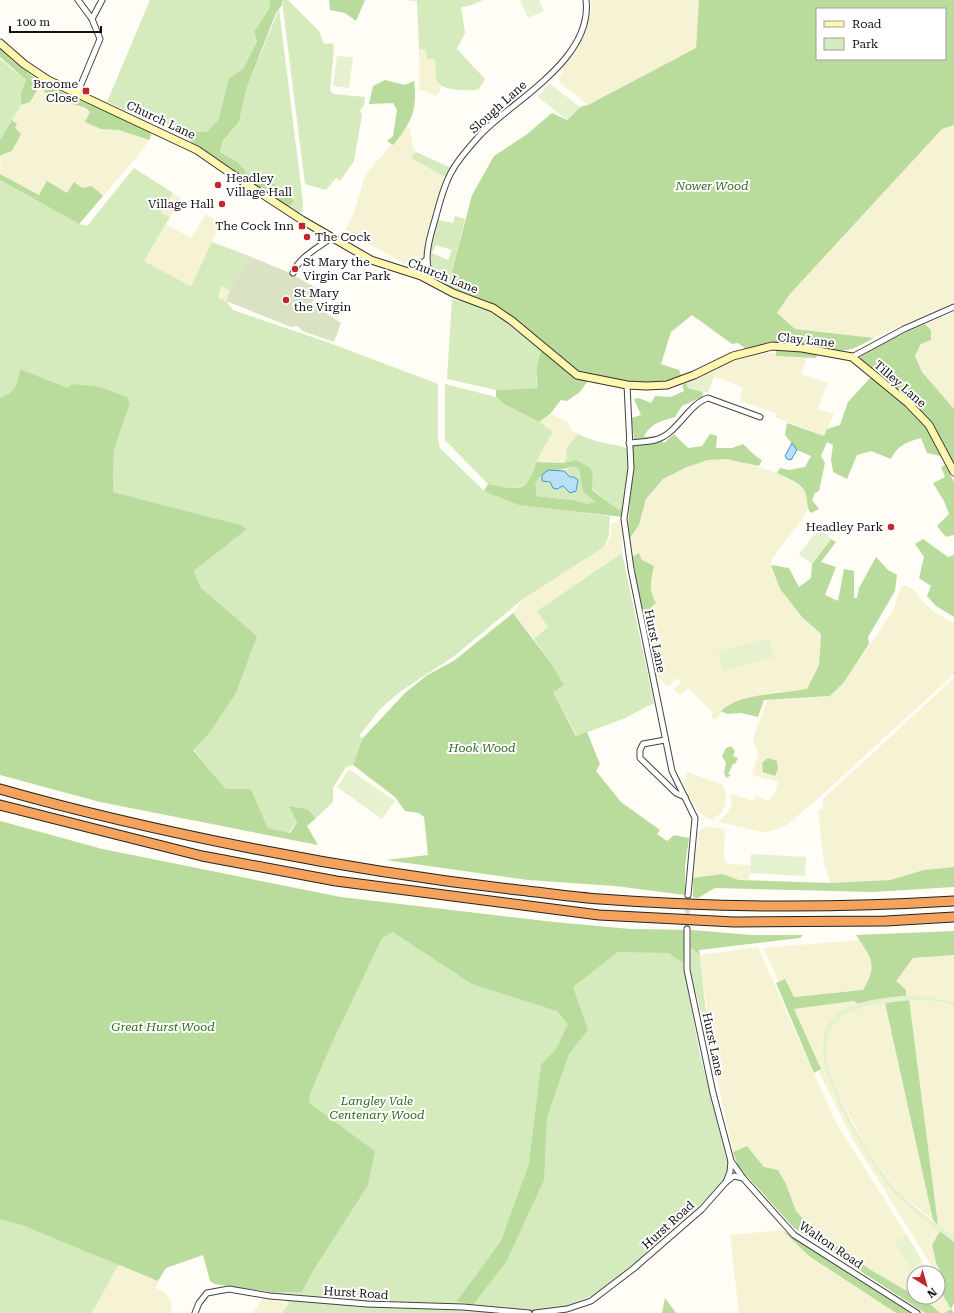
<svg xmlns="http://www.w3.org/2000/svg" width="954" height="1313" font-family="'Roboto Serif',serif">
  <rect width="100%" height="100%" fill="#fffdf5"/>
  <g fill="#f6f3d4">
    <path d="M591 0H699L696 48 588 105 560 83 559 77 564 71 560 67 579 44 586 28 591 12Z"/>
    <path d="M419 49H426L435 59 438 84 442 87 436 96 419 89Z"/>
    <path d="M39 87 52 98 86 108 90 112 85 122 101 129 119 130 149 140 140 153 103 196 92 186 67 193 39 195 0 174 1 155 12 151 16 124 12 120 21 105 30 102Z"/>
    <path d="M954 125V302L874 338 795 329 777 313 789 295 942 129Z"/>
    <path d="M407 127 410 129 413 148 416 152 451 168 448 172 426 245 424 259 417 266 405 264 345 231 354 213 365 175Z"/>
    <path d="M173 193 181 198 170 217 161 213Z"/>
    <path d="M206 214 220 224 192 286 144 261 166 224 191 238Z"/>
    <path d="M221 286 230 290 226 301 218 298Z"/>
    <path d="M954 312V409L922 372 915 356 931 330 925 324Z"/>
    <path d="M776 352V356L807 357 801 374 828 383 818 409 834 414 824 436 775 417 776 413 740 401 743 387 714 377 709 371 734 359Z"/>
    <path d="M551 414 568 422 570 429 578 434 566 450 567 457 564 463 536 462 553 432 539 422Z"/>
    <path d="M726 459 744 462 777 473 800 486 806 494 808 509 801 521 772 559 771 565 780 589 802 617 821 634 819 665 807 689 789 693 776 692 728 704 716 720 711 717 713 713 688 688 680 695 674 689 681 682 677 678 668 687 656 676 648 631 652 624 651 616 646 612 656 603 652 596 650 585 654 566 642 560 639 554 632 557 630 538 639 525 646 499 663 479 687 467 708 460Z"/>
    <path d="M622 519V553L538 611 548 627 534 639 513 613 523 599 604 547 611 536V524Z"/>
    <path d="M905 585 914 590 925 604 937 614 954 623V674L821 796 788 824 772 831 762 832 719 822 728 812 732 804 731 794 754 801 756 796 770 801 771 796H774L778 782 752 775 758 754 753 739 767 700 830 696 844 682 885 623 894 608 901 587Z"/>
    <path d="M954 678V867L924 870 890 880 830 883 824 863 818 810 823 808V799Z"/>
    <path d="M688 772 723 785 726 796 725 806 722 812 712 820 707 819 697 810 687 792 683 784Z"/>
    <path d="M706 826 725 829 724 858 728 864 750 865 749 880H739L722 874 693 878 698 832Z"/>
    <path d="M859 940 869 954 873 967 871 976 863 990 793 997 785 979 779 982 763 948Z"/>
    <path d="M758 947 835 1121 907 1235 895 1242 911 1268 922 1261 929 1273H914V1295L869 1269 834 1244 822 1241 796 1211 786 1184 764 1167 747 1146 733 1152 709 1042 707 1010 700 955Z"/>
    <path d="M954 955V1002L932 997 906 996V990L895 981 913 958Z"/>
    <path d="M909 999 925 1000 954 1006V1237L938 1225Z"/>
    <path d="M854 1001 858 1004 837 1014 829 1024 822 1043 833 1093 853 1130 892 1191 940 1231 932 1245 936 1263 944 1277 940 1279 938 1273H936L852 1138 818 1070 821 1069 794 1009Z"/>
    <path d="M885 1003 933 1220 901 1194 890 1181 864 1143 832 1082 826 1046 830 1033 835 1025 842 1016 853 1010Z"/>
    <path d="M22 1225 158 1281 156 1288 165 1293 170 1300 172 1313H0Z"/>
    <path d="M782 1230 809 1256 896 1313H739L730 1235Z"/>
    <path d="M938 1287 951 1309 944 1313H940L933 1305 918 1297H938Z"/>
    <path d="M263 1298 335 1313H363H253Z"/>
  </g>
  <g fill="#d5ebbd" fill-rule="evenodd">
    <path d="M150 0H269L270 7 254 32 257 41 243 69 229 78 218 120 206 132H185L184 137 107 102Z"/>
    <path d="M282 0H288L319 31 324 44 332 43 334 47 330 90 333 94 365 97 364 105 360 110 362 115 354 161 340 181 336 178 326 190 305 184Z"/>
    <path d="M404 0H483L469 6 461 7 465 33 457 49 485 79 479 89C472 92 444 90 439 84 434 78 436 67 435 59H427L426 49H419L417 1Z"/>
    <path d="M279 9 303 202 302 212 298 213 289 207 278 186 247 173 238 162 220 152 223 142 239 122 246 90Z"/>
    <path d="M0 59 26 80 21 93V105L0 140Z"/>
    <path d="M416 152 451 168 447 178 411 158Z"/>
    <path d="M134 168 173 193 161 213 170 217 144 261 191 286 212 242 249 256 230 290 221 286 218 298 226 301 233 310 327 342 438 384V439L440 448 484 491 524 505 610 516 609 535 604 547 523 599 453 657 401 691 381 708 359 736 363 738 353 765 346 767 333 788V802L316 818 307 809 289 806 297 823 288 833 268 828 251 789H226L193 749 207 736 256 636 201 588 194 571 247 529 241 525 113 492 114 450 130 403 68 388 20 369C15 386 18 391 0 398V180L79 224 87 226Z"/>
    <path d="M455 216 465 219 448 286C442 281 431 274 429 266 426 256 436 230 438 220L453 223ZM436 245 452 250 448 260 432 253Z"/>
    <path d="M452 299 477 305 495 314 541 350 536 378 538 388 496 390 447 379Z"/>
    <path d="M445 384 496 397 504 404 539 422 553 432 536 462 532 479 522 486 510 489 488 484 445 440Z"/>
    <path d="M578 434C590 441 612 444 627 448L628 470 625 505 619 510 592 489 593 473 564 463 567 457 566 449Z"/>
    <path d="M573 466 579 469 581 477 595 502 588 505 572 500 536 496V487L535 484 538 477 542 475V481L562 486 570 493V477L564 471Z"/>
    <path d="M622 553 654 703 623 719 577 736 553 692 563 684 551 663 534 639 548 627 537 611Z"/>
    <path d="M0 821 102 849 340 897 553 922 629 929 685 930 683 963 700 1055 728 1164 725 1179 712 1194 626 1271 596 1294 562 1308V1313H282L289 1303 267 1291 215 1284 210 1281 228 1249 221 1245 118 1265 92 1313H0Z"/>
    <path d="M691 948 700 955 709 1042 691 975Z"/>
  </g>
  <g fill="#b9dc9c" fill-rule="evenodd">
    <path d="M269 0H282V5L276 13 246 90 239 122 223 141 220 152 238 162 247 173 278 186 294 201 289 207 184 137 185 132H206L218 120 229 78 243 69 257 41 254 32 270 7Z"/>
    <path d="M329 0H365L356 21 345 13 330 10Z"/>
    <path d="M699 0H954V125L942 129 789 295 777 313 795 329 874 338C850 351 849 353 822 347L816 358 776 356V344L746 349 738 343 732 344 692 315 671 332 661 364 679 370 682 377C650 386 624 381 592 375L580 392 567 401 561 400 550 414 539 422 504 404 496 397V390L538 388C535 375 537 356 545 344L510 315 488 301 448 286 472 195 494 156 526 135 552 113 567 120 580 107 588 105 696 48ZM817 9H945V59H817Z"/>
    <path d="M0 48 13 61 41 83 150 131 151 136 149 140 119 130 101 129 85 122 90 112 86 108 52 98 39 87 30 102 21 105V93L26 80 0 57Z"/>
    <path d="M385 80 405 85 414 81C418 109 411 124 393 145L387 141 393 136 397 110 393 103 369 104 373 86Z"/>
    <path d="M12 120 17 124 15 128 21 134 12 151 1 155 0 157V140Z"/>
    <path d="M0 174 39 195 47 181 67 193 74 182 82 188 92 186 103 196 79 224 0 180Z"/>
    <path d="M925 324 931 330V340L921 344 915 356 922 372 954 409V465L931 423 916 406 861 361V356L891 339Z"/>
    <path d="M20 369 68 388 72 384 100 387 127 397 130 403 114 450 113 492 241 525 247 529 194 571 201 588 257 636 236 693 207 736 193 750 226 789H251L268 828 290 833 297 823 289 806 307 809 316 818 307 826 318 845 100 802 0 775V398C17 391 16 386 20 369Z"/>
    <path d="M871 377 905 405 924 425 940 452V456L927 453 921 438C907 442 898 445 891 459L871 451 857 455 847 479 833 472 831 459 833 445 827 442 821 456 825 463 819 491 815 493 812 500 819 509 811 513C806 507 808 502 806 495 804 483 786 478 777 473L780 468 789 470 805 467 811 456 797 450 785 435 787 423 824 436 827 429 840 425 848 402Z"/>
    <path d="M687 383 688 388 703 392 702 397 682 406 675 417C662 421 650 423 644 437L654 436 664 443 674 434 688 448 702 446 710 434 717 436 716 448H732L743 444C750 450 754 456 762 460L759 466 726 459 708 460 687 467 663 479 646 499 639 525 630 538 628 525 633 465 632 451 634 438 631 418 641 415 634 399 639 398 651 403 655 396 671 397 684 391 682 385Z"/>
    <path d="M576 460 589 467 593 473 592 490 619 510 625 505 623 517 519 505 484 491 488 484C517 490 528 494 536 462L564 463ZM573 466 579 469 583 491 595 502 588 504 572 500 536 496V487L535 484C544 466 558 473 573 466Z"/>
    <path d="M945 465 954 482V535L946 537 937 526 949 514 944 501 933 483 945 477 941 467Z"/>
    <path d="M831 539 836 542 821 562 836 567 825 595 838 601 844 569 854 571V598H857L859 588 876 557 888 570 897 575 895 591 868 637 869 644 844 682 830 696 764 700 758 717 741 713 727 714 721 711C738 693 783 694 807 689L819 665 821 634 802 617 780 589 771 565 789 568 799 587 811 578 812 564Z"/>
    <path d="M923 539 948 557 954 555V617L936 606 927 596 931 586 919 578 924 557 915 544Z"/>
    <path d="M639 553 642 560 654 566C651 580 648 590 656 603L646 612 642 608 632 557Z"/>
    <path d="M513 613 551 663 564 685 553 692 576 736 587 732 600 764 596 771 621 802 660 830 657 834 667 841 674 835 689 838 685 866V895L615 886 528 880 386 860 428 855 424 817 419 813 405 811 395 797 353 765 363 738 405 693 426 676 455 660Z"/>
    <path d="M731 746 735 751 733 756 738 758 735 764H733L728 774 731 775 727 778 724 774 726 763 722 756 726 748Z"/>
    <path d="M768 758 777 761 778 769 775 776 763 772 762 763Z"/>
    <path d="M0 821 102 849 340 897 553 922 629 929 685 930 683 963 669 953 618 952 573 987 588 1030 569 1054 547 1117 544 1180 506 1262 473 1305 457 1301 501 1241 529 1164 541 1065 556 1049 568 1024 557 1011 472 984 393 932 382 938 330 1047 310 1094 309 1103 375 1151 368 1185 311 1274 302 1292H272L215 1284 210 1281 203 1255 166 1268 158 1281 22 1225 0 1219Z"/>
    <path d="M954 867V887L873 892 715 888 698 898 693 897V878L722 874 739 880 830 883 890 880 924 870Z"/>
    <path d="M691 930 752 935H803L800 938 699 950 700 955 691 948Z"/>
    <path d="M954 931V955L913 958 896 981 906 990V996L858 1004 854 1001 794 1009 821 1069 814 1073 776 983 785 979 794 997 863 990C878 964 872 959 856 935Z"/>
    <path d="M909 999 938 1225 933 1220 885 1003Z"/>
    <path d="M747 1146 764 1167 778 1170 786 1184 796 1211 822 1241 834 1244 869 1269 914 1295V1297C924 1297 933 1306 940 1313H925L794 1228 738 1166 733 1152Z"/>
    <path d="M782 1230 911 1313H896L809 1256Z"/>
    <path d="M940 1231 954 1242V1303L951 1309 954 1313H944L951 1309 938 1287V1280L943 1277 936 1263 932 1245Z"/>
    <path d="M665 1298 676 1313H662Z"/>
  </g>
  <path fill="#d9e3c4" d="M249 256 290 273 318 289 312 303 341 323 334 342 302 331 298 326 291 327 226 301 230 290Z"/>
  <g fill="#e6f2cf">
    <path d="M520 0H539L544 11 528 18Z"/>
    <path d="M337 56 353 57 349 88 333 86Z"/>
    <path d="M549 83 580 107 567 120 538 97Z"/>
    <path d="M709 371 714 377 708 393 688 388 687 383Z"/>
    <path d="M819 529 831 539 812 564 799 554Z"/>
    <path d="M769 638 774 657 723 671 718 652Z"/>
    <path d="M349 769 395 801 382 819 337 787Z"/>
    <path d="M751 854 806 857 805 876 750 873Z"/>
    <path d="M915 995 932 997 954 1002V1006C923 997 901 1000 870 1006 849 1010 829 1022 827 1045 823 1083 874 1165 900 1193 915 1209 936 1223 954 1237V1242C933 1226 911 1210 893 1192 883 1182 876 1168 869 1156 849 1125 797 1045 838 1013 858 999 891 997 915 995Z"/>
    <path d="M907 1235 922 1261 911 1269 894 1242Z"/>
  </g>
  <g fill="#b9e0f7" stroke="#3f96cf">
    <path d="M792 443 797 450 791 460 787 459 785 456Z"/>
    <path d="M548 470 564 471 570 477H574L578 480 576 491 570 493 563 486 557 489 553 488 550 482 542 481V475Z"/>
  </g>
  <g fill="none" stroke-linecap="round" stroke-linejoin="round">
    <path stroke="#dbdad3" stroke-width="5" stroke-dasharray="5 2.5" stroke-linecap="butt" d="M687 929 688 895"/>
    <defs>
      <g id="street">
        <path d="M92 19 102 0"/>
        <path d="M77 94 100 39 92 19 78 0"/>
        <path d="M293 273C299 257 318 248 331 238"/>
        <path d="M411 273 426 260"/>
        <path d="M432 281C423 262 428 243 434 223 439 206 443 186 452 171 459 158 472 144 482 133 517 98 593 58 586 0"/>
        <path d="M852 357 904 329 954 307"/>
        <path d="M627 385 631 468 624 519 631 569 672 771 695 818 688 895"/>
        <path d="M629 443C637 442 647 442 655 440 677 435 688 404 708 398L760 417"/>
        <path d="M665 740 643 744 640 750V758L676 793 685 797"/>
        <path d="M731 1161 743 1178 794 1235 917 1313"/>
        <path d="M726 1182 734 1176 743 1178"/>
        <path d="M195 1313 199 1303 207 1293 229 1289 270 1296 367 1304 463 1307 529 1313"/>
        <path d="M535 1313 567 1309 591 1301 633 1269 702 1209 726 1182 730 1172 731 1161 713 1093 687 970V929"/>
      </g>
      <path id="secondary" d="M0 43 24 64 48 80 197 150 236 177 302 220 371 260 421 276 453 293 493 308 512 321 577 375 627 385 646 386 667 385 694 375 733 356 772 346 802 348 852 357 908 403 929 425 954 472"/>
      <g id="highway">
        <path d="M0 789C84 813 169 832 255 849 342 866 430 880 518 890 546 893 573 897 600 899 718 908 836 908 954 901"/>
        <path d="M0 805 202 856 336 881 599 915 734 922 886 921 954 917"/>
      </g>
    </defs>
    <use href="#street" stroke="#444" stroke-width="7"/>
    <use href="#secondary" stroke="#333" stroke-width="9"/>
    <use href="#highway" stroke="#222" stroke-width="11"/>
    <use href="#street" stroke="#fff" stroke-width="5"/>
    <use href="#secondary" stroke="#fff6b0" stroke-width="7"/>
    <use href="#highway" stroke="#f5a25d" stroke-width="9"/>
  </g>
  <g fill="#c4262e" stroke="#fff" stroke-width="1.5">
    <rect x="82" y="87" width="8" height="8" rx="2"/>
    <circle cx="218" cy="185" r="4"/>
    <circle cx="222" cy="204" r="4"/>
    <rect x="298" y="222" width="8" height="8" rx="2"/>
    <circle cx="307" cy="237" r="4"/>
    <circle cx="295" cy="269" r="4"/>
    <circle cx="286" cy="300" r="4"/>
    <circle cx="891" cy="527" r="4"/>
  </g>
  <g text-anchor="middle" dominant-baseline="central" stroke-width="4" stroke-linejoin="round" paint-order="stroke">
    <g font-size="12" fill="#111" stroke="#fff" text-anchor="end">
      <text x="78" y="84">Broome<tspan x="78" dy="14">Close</tspan></text>
      <text x="226" y="178" text-anchor="start">Headley<tspan x="226" dy="14">Village Hall</tspan></text>
      <text x="214" y="204">Village Hall</text>
      <text x="294" y="226">The Cock Inn</text>
      <text x="315" y="237" text-anchor="start">The Cock</text>
      <text x="303" y="262" text-anchor="start">St Mary the<tspan x="303" dy="14">Virgin Car Park</tspan></text>
      <text x="294" y="293" text-anchor="start">St Mary<tspan x="294" dy="14">the Virgin</tspan></text>
      <text x="883" y="527">Headley Park</text>
    </g>
    <g font-size="12" fill="#111" stroke="#fff">
      <text transform="translate(498 107) rotate(-42)">Slough Lane</text>
      <text transform="translate(161 120) rotate(25)">Church Lane</text>
      <text transform="translate(443 276) rotate(22)">Church Lane</text>
      <text transform="translate(806 340) rotate(6)">Clay Lane</text>
      <text transform="translate(900 384) rotate(41)">Tilley Lane</text>
      <text transform="translate(655 641) rotate(78)">Hurst Lane</text>
      <text transform="translate(713 1044) rotate(78)">Hurst Lane</text>
      <text transform="translate(668 1225) rotate(-42)">Hurst Road</text>
      <text transform="translate(831 1245) rotate(34)">Walton Road</text>
      <text transform="translate(356 1293) rotate(4)">Hurst Road</text>
    </g>
    <g font-size="12" font-style="italic" fill="#2f6b1f" stroke="#fff">
      <text x="712" y="186">Nower Wood</text>
      <text x="482" y="748">Hook Wood</text>
      <text x="163" y="1027">Great Hurst Wood</text>
      <text x="377" y="1101">Langley Vale<tspan x="377" dy="14">Centenary Wood</tspan></text>
    </g>
  </g>
  <rect x="816" y="8" width="130" height="52" fill="#ffffff" stroke="#a0a0a0"/>
  <rect x="824" y="21" width="20" height="6" fill="#fff6b0" stroke="#a0a0a0"/>
  <text x="852" y="28" font-size="12" fill="#111111">Road</text>
  <rect x="824" y="38" width="20" height="12" fill="#d5ebbd" stroke="#a0a0a0"/>
  <text x="852" y="48" font-size="12" fill="#111111">Park</text>
  <g transform="translate(926 1285) rotate(143)"><circle r="19" fill="#ffffff" stroke="#a0a0a0"/>
  <path d="M0-3L7 15L0 10L-7 15Z" fill="#c4262e"/>
  <text y="-6" font-size="11" font-weight="bold" text-anchor="middle" fill="#111111">N</text>
  </g>
  <path d="M10 26v6h91v-6" fill="none" stroke="#111111" stroke-width="2"/>
  <text x="16" y="26" font-size="12" fill="#111111" stroke="#ffffff" stroke-width="3" paint-order="stroke">100 m</text>
</svg>
